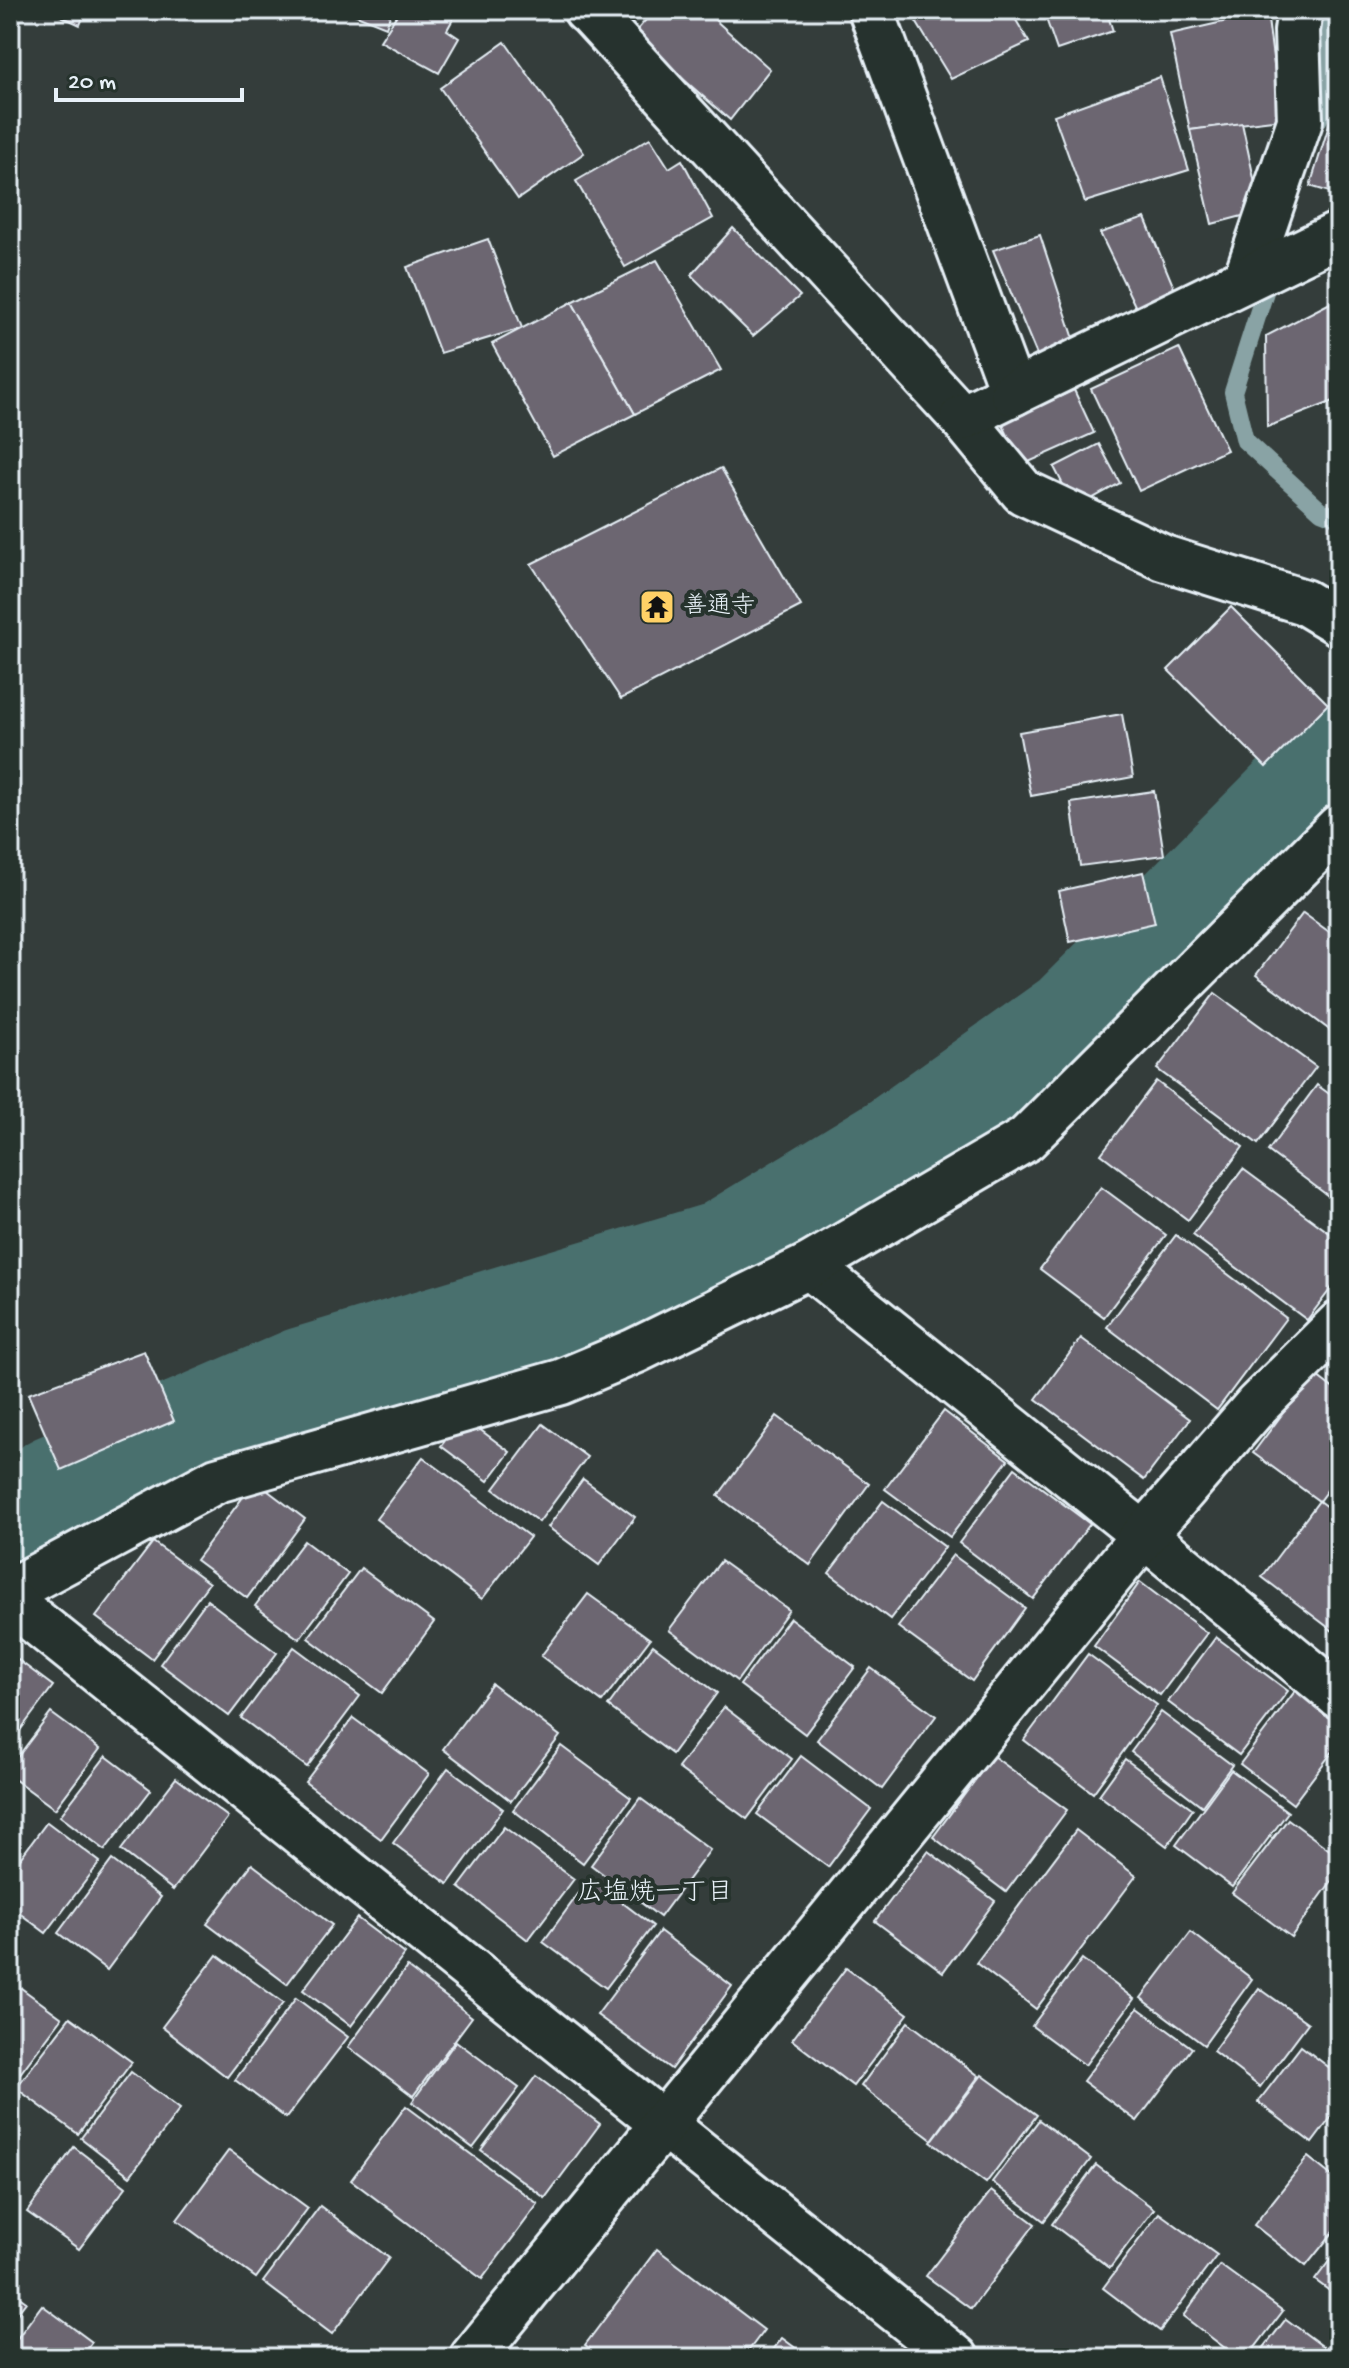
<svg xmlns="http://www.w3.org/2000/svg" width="1349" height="2368" font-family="'Gochi Hand','Klee One',sans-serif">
  <rect width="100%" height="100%" fill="#343d3b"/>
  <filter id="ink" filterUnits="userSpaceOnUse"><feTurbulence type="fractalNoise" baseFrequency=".0125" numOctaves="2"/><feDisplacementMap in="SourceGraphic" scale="16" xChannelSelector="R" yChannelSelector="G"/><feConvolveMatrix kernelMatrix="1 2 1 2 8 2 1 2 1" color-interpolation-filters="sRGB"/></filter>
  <g filter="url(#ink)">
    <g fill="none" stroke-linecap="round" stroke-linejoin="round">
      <g stroke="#89a3a5" stroke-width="18">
        <path d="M1319 119 1321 113 1322 10"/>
        <path d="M1271 273 1233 392 1245 441 1321 511 1339 518"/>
      </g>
      <path stroke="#4a6f6e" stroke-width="112" d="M10 1531 57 1490 307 1382 725 1256 895 1152 1076 1023 1339 759"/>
    </g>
    <g fill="#6c6671" stroke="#e8f1f8" stroke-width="2">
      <path d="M48 10H86L80 25Z"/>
      <path d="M344 10H392L386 27Z"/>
      <path d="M400 10H458L447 30 459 38 439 73 380 41Z"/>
      <path d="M654 10H704L770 69 730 120 633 35Z"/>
      <path d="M909 10H1010L1029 42 951 79Z"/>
      <path d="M1043 10H1106L1113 31 1057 50Z"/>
      <path d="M1267 12 1281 119 1190 130 1170 34Z"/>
      <path d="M505 42 584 153 518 199 440 88Z"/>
      <path d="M1160 77 1189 170 1085 202 1054 115Z"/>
      <path d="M1339 93V195L1310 186Z"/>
      <path d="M1242 123 1261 211 1212 224 1190 130Z"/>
      <path d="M650 138 669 168 682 160 713 218 625 267 576 181Z"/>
      <path d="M1145 218 1177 295 1138 312 1100 233Z"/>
      <path d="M733 228 800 296 753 336 691 275Z"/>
      <path d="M1040 235 1076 345 1037 355 993 250Z"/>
      <path d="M488 239 522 328 440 353 407 267Z"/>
      <path d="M657 260 721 370 635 414 572 302Z"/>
      <path d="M1336 300 1339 307V399L1267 427 1266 336Z"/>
      <path d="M572 302 635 414 553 456 492 344Z"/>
      <path d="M1179 348 1227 450 1139 491 1091 389Z"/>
      <path d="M1074 390 1094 433 1022 465 1002 423Z"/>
      <path d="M1099 444 1120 483 1075 508 1054 467Z"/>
      <path d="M721 468 801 606 621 699 531 564Z"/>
      <path d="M1339 569V601L1324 592Z"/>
      <path d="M1231 607 1328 704 1266 767 1168 670Z"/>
      <path d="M1122 714 1133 777 1031 796 1019 732Z"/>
      <path d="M1154 791 1164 855 1080 866 1071 803Z"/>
      <path d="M1143 872 1155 923 1070 942 1059 891Z"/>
      <path d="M1303 913 1339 939V1037L1256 975Z"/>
      <path d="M1215 993 1316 1067 1258 1144 1157 1069Z"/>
      <path d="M1156 1081 1243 1147 1188 1220 1101 1154Z"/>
      <path d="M1317 1085 1339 1101V1204L1268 1151Z"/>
      <path d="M1243 1169 1339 1240V1278L1307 1320 1193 1235Z"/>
      <path d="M1101 1187 1166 1235 1104 1317 1040 1269Z"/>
      <path d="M1176 1235 1286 1318 1217 1410 1107 1327Z"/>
      <path d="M1081 1338 1190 1419 1144 1480 1036 1399Z"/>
      <path d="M144 1351 174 1421 61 1470 28 1394Z"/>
      <path d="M1313 1373 1339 1393V1474L1319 1501 1253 1453Z"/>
      <path d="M944 1411 1008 1460 950 1537 885 1489Z"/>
      <path d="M777 1416 869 1484 810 1565 718 1496Z"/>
      <path d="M463 1417 510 1452 488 1481 441 1446Z"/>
      <path d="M543 1424 587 1457 539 1522 494 1489Z"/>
      <path d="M423 1457 530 1537 482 1599 376 1519Z"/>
      <path d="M1015 1468 1090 1524 1033 1599 959 1543Z"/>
      <path d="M583 1479 635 1517 599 1565 548 1527Z"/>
      <path d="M255 1481 305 1519 247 1598 196 1560Z"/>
      <path d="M883 1501 945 1547 890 1619 829 1573Z"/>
      <path d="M1319 1501 1339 1516V1631L1337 1634 1262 1577Z"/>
      <path d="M304 1541 348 1574 299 1639 255 1606Z"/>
      <path d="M153 1542 209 1583 152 1659 96 1617Z"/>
      <path d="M953 1555 1025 1608 972 1681 898 1627Z"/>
      <path d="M721 1561 789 1610 737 1681 669 1630Z"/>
      <path d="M361 1568 434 1622 382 1693 308 1638Z"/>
      <path d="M1140 1582 1207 1633 1160 1695 1094 1646Z"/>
      <path d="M588 1594 650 1639 602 1702 541 1656Z"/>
      <path d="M207 1600 277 1653 229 1716 160 1664Z"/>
      <path d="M790 1618 855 1667 805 1734 740 1685Z"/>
      <path d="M1216 1637 1288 1691 1239 1755 1168 1702Z"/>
      <path d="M653 1645 717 1693 672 1754 608 1706Z"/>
      <path d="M294 1647 360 1696 307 1767 241 1718Z"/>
      <path d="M10 1654 53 1686 10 1744Z"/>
      <path d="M1088 1654 1157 1705 1093 1793 1024 1740Z"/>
      <path d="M871 1668 936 1716 882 1789 817 1740Z"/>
      <path d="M492 1684 560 1736 511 1801 443 1749Z"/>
      <path d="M1299 1686 1339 1717V1743L1293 1804 1240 1764Z"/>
      <path d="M724 1707 792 1759 747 1819 678 1768Z"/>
      <path d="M1161 1712 1232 1765 1202 1806 1131 1752Z"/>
      <path d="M51 1713 100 1749 55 1809 10 1776V1767Z"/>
      <path d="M353 1718 429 1774 381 1839 305 1782Z"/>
      <path d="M561 1746 631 1798 583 1863 513 1810Z"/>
      <path d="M106 1756 151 1790 105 1850 60 1816Z"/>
      <path d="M801 1756 871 1809 828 1867 757 1814Z"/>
      <path d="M993 1756 1067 1810 1006 1892 933 1837Z"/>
      <path d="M1125 1759 1193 1809 1167 1846 1099 1795Z"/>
      <path d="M448 1768 503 1809 448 1884 393 1843Z"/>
      <path d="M1231 1770 1288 1812 1232 1887 1176 1845Z"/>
      <path d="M176 1778 228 1817 173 1890 121 1850Z"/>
      <path d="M640 1798 710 1850 660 1917 591 1865Z"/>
      <path d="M1288 1819 1339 1857V1871L1291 1937 1232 1893Z"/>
      <path d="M47 1822 100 1862 46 1933 10 1906V1872Z"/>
      <path d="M504 1827 574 1879 528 1940 459 1887Z"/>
      <path d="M1076 1830 1136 1876 1036 2009 976 1963Z"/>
      <path d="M928 1851 995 1901 943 1972 875 1921Z"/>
      <path d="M112 1860 161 1897 107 1970 58 1933Z"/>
      <path d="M252 1864 332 1925 287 1984 207 1924Z"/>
      <path d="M590 1878 653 1926 606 1988 543 1942Z"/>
      <path d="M357 1918 405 1954 351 2026 303 1990Z"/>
      <path d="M660 1931 732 1986 671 2069 597 2015Z"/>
      <path d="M1191 1932 1252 1979 1204 2045 1141 1998Z"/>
      <path d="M217 1955 283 2003 227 2077 162 2027Z"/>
      <path d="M1082 1959 1134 1999 1085 2065 1032 2026Z"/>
      <path d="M407 1967 472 2017 413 2096 348 2047Z"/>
      <path d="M846 1968 908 2014 853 2086 792 2040Z"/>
      <path d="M17 1985 62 2018 13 2083 10 2081V1994Z"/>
      <path d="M1259 1988 1308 2023 1260 2087 1213 2051Z"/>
      <path d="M296 1998 348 2037 286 2118 235 2080Z"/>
      <path d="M1138 2008 1192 2048 1137 2121 1083 2081Z"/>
      <path d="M70 2017 132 2062 78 2134 16 2088Z"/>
      <path d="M908 2022 979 2076 932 2140 861 2086Z"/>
      <path d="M456 2041 519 2088 473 2148 412 2102Z"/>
      <path d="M1301 2046 1339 2075V2107L1312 2143 1258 2102Z"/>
      <path d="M131 2072 180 2109 130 2176 81 2138Z"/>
      <path d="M982 2075 1037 2115 986 2183 931 2142Z"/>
      <path d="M536 2076 600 2124 545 2198 481 2150Z"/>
      <path d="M406 2106 538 2204 482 2279 351 2180Z"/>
      <path d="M1039 2120 1091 2159 1044 2221 992 2182Z"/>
      <path d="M74 2147 126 2187 79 2249 27 2212Z"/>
      <path d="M229 2150 308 2208 256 2278 177 2220Z"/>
      <path d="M1308 2157 1339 2182V2225L1306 2266 1254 2225Z"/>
      <path d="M1096 2165 1154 2209 1110 2268 1052 2224Z"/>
      <path d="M991 2191 1035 2224 971 2309 926 2276Z"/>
      <path d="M320 2206 389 2258 332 2334 263 2282Z"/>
      <path d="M1159 2213 1217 2255 1160 2331 1103 2288Z"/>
      <path d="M1339 2248V2298L1315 2280Z"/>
      <path d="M657 2249 764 2330 743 2358H603L585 2345Z"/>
      <path d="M1220 2265 1283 2311 1247 2358H1238L1183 2316Z"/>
      <path d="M10 2290 26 2302 10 2323Z"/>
      <path d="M42 2305 92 2342 80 2358H10V2348Z"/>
      <path d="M1286 2319 1337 2357V2358H1256Z"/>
      <path d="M782 2338 809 2358H767Z"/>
    </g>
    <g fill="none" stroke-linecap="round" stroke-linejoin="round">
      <defs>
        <g id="minor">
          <path d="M586 10 591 14 962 418 1023 492 1164 558 1304 602 1339 623"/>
          <path d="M871 10 1013 393 962 418"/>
          <path d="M1246 279 1300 121 1297 31 1300 10"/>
          <path d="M1013 393 1339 234"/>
          <path d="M809 1266 1144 1535 1339 1696"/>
          <path d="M10 1591 217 1480 561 1382 635 1351 809 1266 1026 1139 1339 827"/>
          <path d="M10 1601 956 2358"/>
          <path d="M472 2358 1144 1535 1257 1405 1339 1324"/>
        </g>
      </defs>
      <use href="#minor" stroke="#e8f1f8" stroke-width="50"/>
      <use href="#minor" stroke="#26332d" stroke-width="44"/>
    </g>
  </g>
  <defs>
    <symbol id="temple-square" viewBox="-11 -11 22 22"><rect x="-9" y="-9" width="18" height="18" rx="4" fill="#ffd166" stroke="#26332d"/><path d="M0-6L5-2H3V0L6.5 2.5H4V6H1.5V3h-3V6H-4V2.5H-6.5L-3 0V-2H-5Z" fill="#111"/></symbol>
  </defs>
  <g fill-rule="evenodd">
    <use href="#temple-square" x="637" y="587" width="40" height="40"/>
  </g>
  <g text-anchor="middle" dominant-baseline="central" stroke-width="8" stroke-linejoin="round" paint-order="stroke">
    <g font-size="24" fill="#e8f1f8" stroke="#26332d" text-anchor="start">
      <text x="683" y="607">善通寺</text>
    </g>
    <g font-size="26" fill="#e8f1f8" stroke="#26332d">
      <text x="655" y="1894">広塩焼一丁目</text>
    </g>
  </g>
  <rect width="1349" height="2368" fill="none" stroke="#26332d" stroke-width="40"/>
  <rect x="20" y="20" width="1309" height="2328" fill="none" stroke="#e8f1f8" stroke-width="3" filter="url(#ink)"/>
  <path d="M56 88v12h186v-12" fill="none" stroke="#e8f1f8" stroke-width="4"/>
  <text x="68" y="88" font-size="24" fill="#e8f1f8" stroke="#26332d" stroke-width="6" paint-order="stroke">20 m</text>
</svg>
